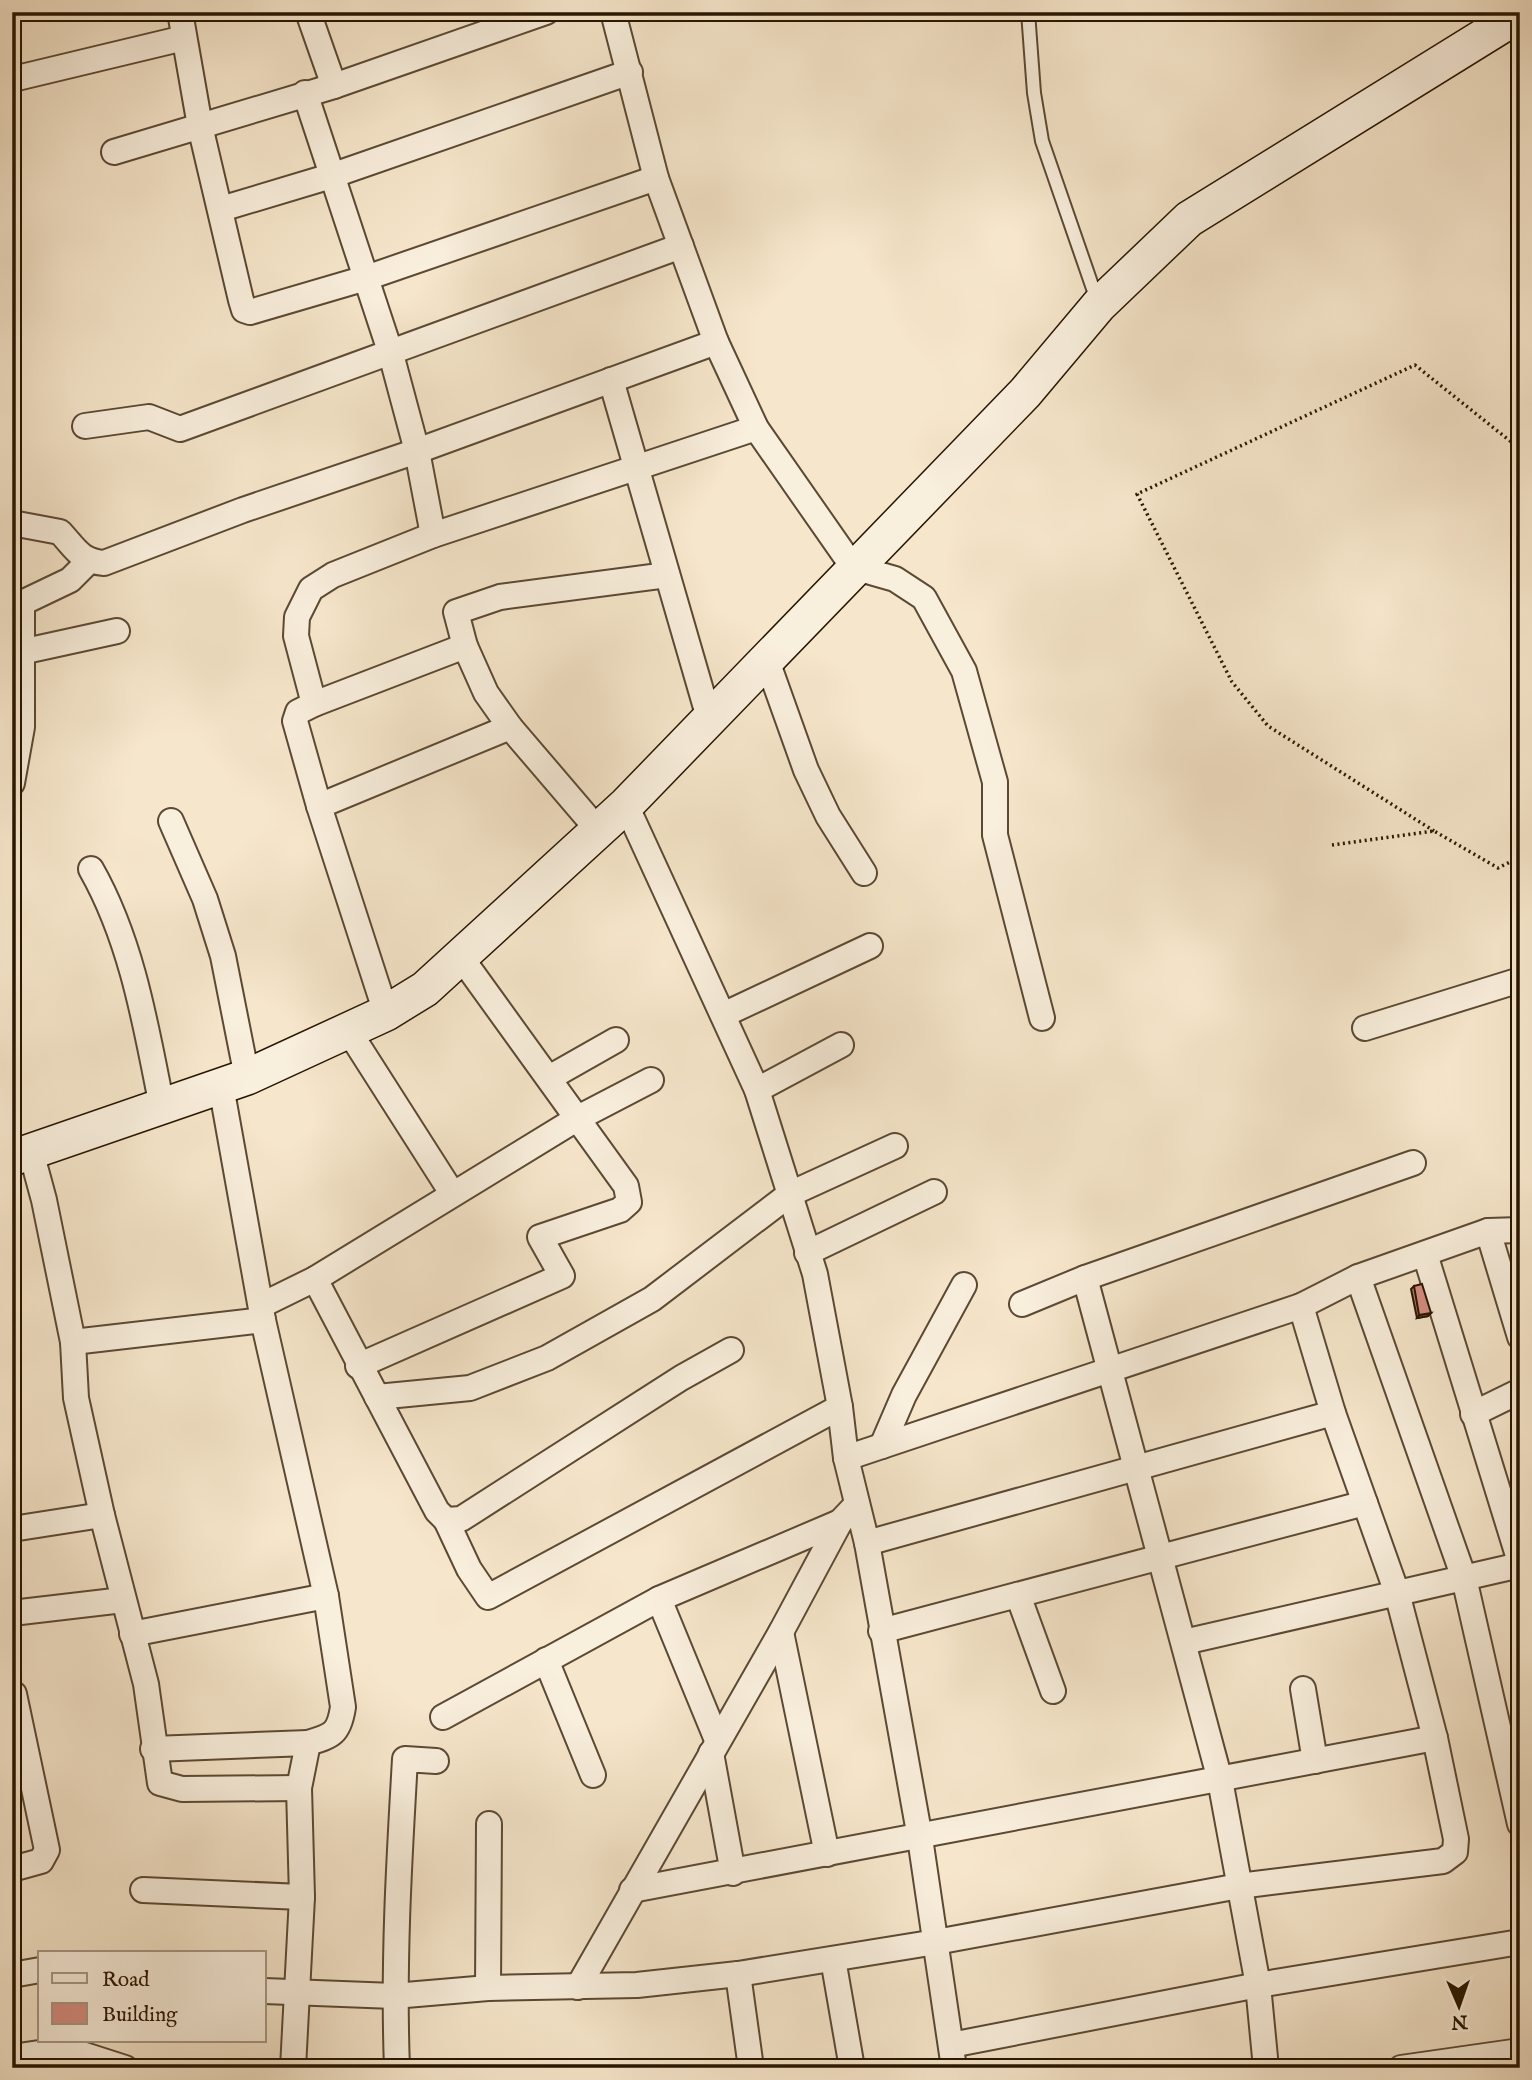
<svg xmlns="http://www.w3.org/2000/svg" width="1532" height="2080" font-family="'IM FELL English',serif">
  <rect width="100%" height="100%" fill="#f6e6cb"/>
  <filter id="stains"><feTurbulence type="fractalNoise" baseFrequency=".00286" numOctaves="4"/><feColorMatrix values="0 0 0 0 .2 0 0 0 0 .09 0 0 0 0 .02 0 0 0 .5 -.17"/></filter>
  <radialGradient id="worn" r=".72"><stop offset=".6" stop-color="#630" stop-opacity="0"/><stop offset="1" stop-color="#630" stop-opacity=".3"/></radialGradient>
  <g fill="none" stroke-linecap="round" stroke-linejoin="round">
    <defs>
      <path id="lane" d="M1028 12 1034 93 1042 141 1098 303"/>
      <g id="street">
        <path d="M180 12 200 126 241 300 244 310 250 312 366 278 656 178"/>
        <path d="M308 12 334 86"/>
        <path d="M613 12 656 178 716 342 756 428 853 567 895 579 924 598 964 671 995 782V835L1042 1018"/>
        <path d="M13 79 184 38"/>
        <path d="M305 93 391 354 417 451 433 535"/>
        <path d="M114 152 334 86 546 12"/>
        <path d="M221 209 331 176 630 72"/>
        <path d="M611 380 709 718"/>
        <path d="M85 426 149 417 180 429 681 246"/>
        <path d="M12 523 60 532C75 548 80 561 104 563L243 510 417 451 716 342"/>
        <path d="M465 646 456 612 500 597 667 575"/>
        <path d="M21 652 117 631"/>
        <path d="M766 658 806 770 828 816 864 873"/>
        <path d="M314 704 296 636 297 617 311 589 333 575 433 535 756 428"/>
        <path d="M12 783 22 727V608L24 602 70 580 88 562"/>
        <path d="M626 805 757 1090 815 1274 840 1407 846 1458 867 1543 920 1838 954 2068"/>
        <path d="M319 806 295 721 298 712 314 704 465 646 486 693 510 727"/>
        <path d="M171 821 205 899 223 956 247 1077"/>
        <path d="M91 869C132 941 146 1026 162 1107"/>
        <path d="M386 1013 319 806 510 727 598 830"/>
        <path d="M723 1015 870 946"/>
        <path d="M1365 1028 1520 980"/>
        <path d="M348 1030 452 1193"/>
        <path d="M549 1078 616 1040"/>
        <path d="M221 1086 263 1320 326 1596 343 1707C339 1734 332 1736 308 1743L299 1788 302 1897 293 2068"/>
        <path d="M757 1090 841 1045"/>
        <path d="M31 1152 44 1200 73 1342 263 1320"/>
        <path d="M1488 1231 1520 1337"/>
        <path d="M807 1253 934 1192"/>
        <path d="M1425 1254 1520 1562"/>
        <path d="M1358 1277 1464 1578 1520 1824"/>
        <path d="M1085 1278 1220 1780 1258 1985 1266 2068"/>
        <path d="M315 1279 437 1511 446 1520 461 1519 681 1378 731 1350"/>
        <path d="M1022 1304 1085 1278 1413 1163"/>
        <path d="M262 1305 315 1279 578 1118 651 1080"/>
        <path d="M73 1342 76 1398 102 1515"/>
        <path d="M358 1366 562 1276 540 1237 620 1210 629 1202 626 1186 460 956"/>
        <path d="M377 1397 470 1388 547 1358 652 1299 790 1194 895 1146"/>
        <path d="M1473 1414 1520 1391"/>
        <path d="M882 1446 904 1395 964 1285"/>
        <path d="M846 1458 1301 1306 1358 1277 1488 1231 1520 1230"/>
        <path d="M446 1520 469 1569 488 1597 840 1407"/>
        <path d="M12 1529 102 1515 146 1684 160 1783 182 1789 299 1788"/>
        <path d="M867 1543 1333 1413"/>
        <path d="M1018 1595 1053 1691"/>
        <path d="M12 1613 123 1600"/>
        <path d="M881 1631 1365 1503"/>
        <path d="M781 1632 827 1854"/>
        <path d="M132 1634 326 1596"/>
        <path d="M1184 1642 1520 1565"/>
        <path d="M546 1660 593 1775"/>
        <path d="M1303 1689 1315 1761"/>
        <path d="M443 1717 659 1599"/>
        <path d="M717 1740 659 1599 840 1522"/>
        <path d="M153 1749 308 1743"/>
        <path d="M711 1753 733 1873"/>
        <path d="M12 1869 41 1861 47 1850 14 1694"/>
        <path d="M143 1890 302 1897"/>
        <path d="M632 1890 1435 1738"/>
        <path d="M833 1959 852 2068"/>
        <path d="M738 1974 751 2068"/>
        <path d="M12 1975 40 1970"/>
        <path d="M578 1987 781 1632 840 1522 857 1504"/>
        <path d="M488 1988 489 1824"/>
        <path d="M264 1991 394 1996 488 1988 637 1985 738 1974 936 1942 1239 1886 1443 1861 1455 1852 1456 1839 1435 1738 1397 1593 1333 1413 1301 1306"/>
        <path d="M951 2045 1258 1985 1520 1942"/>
        <path d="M12 2057 66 2049 125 2068"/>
        <path d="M397 2068C393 1964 399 1862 405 1759L436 1761"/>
        <path d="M1401 2068 1520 2051"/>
      </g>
      <path id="secondary" d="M12 1158 247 1077 386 1013 425 989 626 805 1025 393 1099 305 1189 219 1520 14"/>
    </defs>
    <use href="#lane" stroke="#5b4933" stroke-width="16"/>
    <use href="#street" stroke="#5b4933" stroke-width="28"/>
    <use href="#secondary" stroke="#271500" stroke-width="38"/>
    <g stroke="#271500" stroke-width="3.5" stroke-dasharray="2 3.5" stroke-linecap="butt">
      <path d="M1434 831 1268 726 1232 682 1137 494 1415 365 1510 441 1520 442"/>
      <path d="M1332 845 1434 831 1498 868 1520 857"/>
    </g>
    <use href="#lane" stroke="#f9efdd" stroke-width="12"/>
    <use href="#street" stroke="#f9efdd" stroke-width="24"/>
    <use href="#secondary" stroke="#f9efdd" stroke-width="35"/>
  </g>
  <g fill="#b87971" stroke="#271500" stroke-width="2">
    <path d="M1414 1286 1431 1313 1428 1316 1417 1318 1411 1289Z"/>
    <path d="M1520 1471V1506L1514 1475 1516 1472Z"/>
  </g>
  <path fill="#96635c" stroke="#271500" stroke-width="2" d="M1431 1313 1428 1316 1417 1318 1419 1315Z"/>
  <g fill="#d68d83" stroke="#271500" stroke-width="2">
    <path d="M1422 1284 1431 1313 1419 1315 1414 1286Z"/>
    <path d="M1520 1471V1491L1516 1472Z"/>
  </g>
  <rect width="1532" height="2080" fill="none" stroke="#f6e6cb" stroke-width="42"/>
  <rect x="14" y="14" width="1504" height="2052" fill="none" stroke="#271500" stroke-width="3.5"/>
  <rect x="21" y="21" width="1490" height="2038" fill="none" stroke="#271500" stroke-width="2"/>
  <rect x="38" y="1951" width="228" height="91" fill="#f9efdd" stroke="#a59885" stroke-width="2"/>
  <rect x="52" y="1973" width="35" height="10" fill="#f9efdd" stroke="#a59885" stroke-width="2"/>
  <text x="102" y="1986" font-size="21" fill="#271500">Road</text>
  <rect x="52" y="2003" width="35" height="21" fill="#d68d83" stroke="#a59885" stroke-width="2"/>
  <text x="102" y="2021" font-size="21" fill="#271500">Building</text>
  <g transform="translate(1459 2006) rotate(178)" stroke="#f9efdd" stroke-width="5" paint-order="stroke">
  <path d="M0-5L12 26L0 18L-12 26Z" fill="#271500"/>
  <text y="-10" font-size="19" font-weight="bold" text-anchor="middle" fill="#271500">N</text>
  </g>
  <rect width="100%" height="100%" filter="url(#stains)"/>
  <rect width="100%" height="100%" fill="url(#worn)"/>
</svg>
